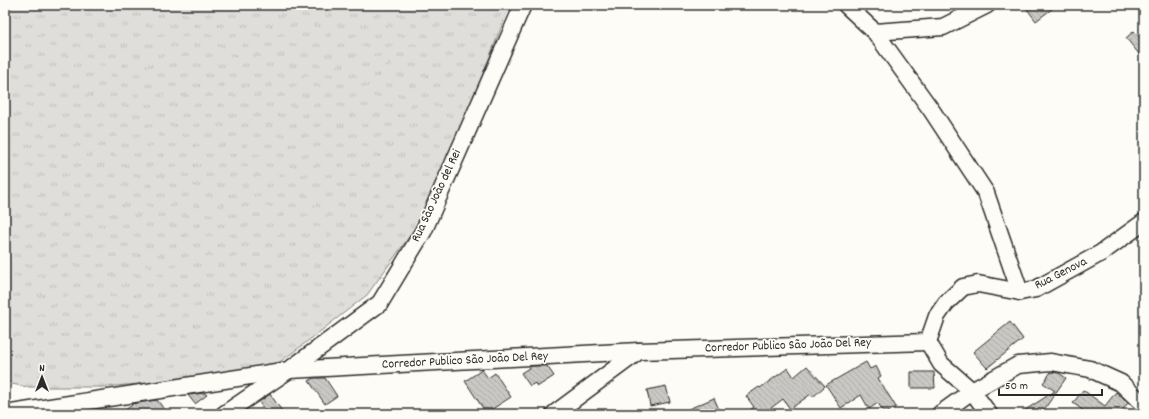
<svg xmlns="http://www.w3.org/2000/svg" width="1149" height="419" font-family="Dekko,sans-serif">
  <defs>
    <pattern id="grass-tufts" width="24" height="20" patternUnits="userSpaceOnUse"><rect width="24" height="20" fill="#dfdeda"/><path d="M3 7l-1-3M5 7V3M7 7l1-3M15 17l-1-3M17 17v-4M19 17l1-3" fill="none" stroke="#c0bfbb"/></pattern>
    <pattern id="building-back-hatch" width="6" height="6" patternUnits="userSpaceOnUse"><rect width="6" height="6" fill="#c9c8c4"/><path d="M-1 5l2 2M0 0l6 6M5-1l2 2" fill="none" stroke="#adaca9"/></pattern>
  </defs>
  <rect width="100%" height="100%" fill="#fdfcf7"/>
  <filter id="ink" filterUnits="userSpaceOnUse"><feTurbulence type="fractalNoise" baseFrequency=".025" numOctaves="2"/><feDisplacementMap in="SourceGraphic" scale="8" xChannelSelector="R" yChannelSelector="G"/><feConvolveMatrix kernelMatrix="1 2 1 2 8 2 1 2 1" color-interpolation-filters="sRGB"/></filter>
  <g filter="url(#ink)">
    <path fill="url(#grass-tufts)" stroke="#858482" d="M5 5H510L430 208 367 295 304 344 265 373 104 387H27L12 384 5 379Z"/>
    <g fill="url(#building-back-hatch)" stroke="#2b2b2b">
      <path d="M1024 5H1057L1036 21Z"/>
      <path d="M1134 31 1144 43V60L1126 38Z"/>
      <path d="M1010 322 1023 339 987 368 973 352Z"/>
      <path d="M866 362 870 369 876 366 881 376 878 378 896 407 885 414 878 403 869 409 861 395 841 408 826 385Z"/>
      <path d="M532 366H547L554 376 537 387 535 383 530 386 521 373Z"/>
      <path d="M807 366 825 386 813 397 811 394 790 409 783 399 763 414H745L754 407 746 396 759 387 760 388 788 368 794 377Z"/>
      <path d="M482 370 488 378 495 373 511 397 486 413 465 381Z"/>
      <path d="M911 372H934L935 388H911Z"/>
      <path d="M1051 372 1059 373 1066 378 1041 414H1019L1055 391 1043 383Z"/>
      <path d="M313 378H325L337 396 325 404 309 381Z"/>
      <path d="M666 386 670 402 650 406 647 390Z"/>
      <path d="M1083 390 1105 406 1116 392 1128 403 1119 414H1088L1073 403Z"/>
      <path d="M204 393 207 395 195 404 188 395Z"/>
      <path d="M270 394 284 414H267L259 402Z"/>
      <path d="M714 398 721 414H677Z"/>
      <path d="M157 400 168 414H120L132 405 131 404Z"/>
    </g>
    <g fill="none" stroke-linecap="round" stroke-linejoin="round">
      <defs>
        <g id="street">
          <path d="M846 5 875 32 932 111 986 193 1020 292"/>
          <path d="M875 32 943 27 987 5"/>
          <path d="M928 342 937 316 946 303 963 287 978 284 1020 292 1036 289 1101 253 1144 222"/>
          <path d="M928 342 941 364 972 391 989 414"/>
          <path d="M5 414 289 370 639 351 928 342"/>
          <path d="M224 414 289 370 380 303 424 230 523 5"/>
          <path d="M554 414 639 351"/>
          <path d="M940 414 972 391 1018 365 1051 362 1090 369 1121 383 1144 405"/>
        </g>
      </defs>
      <use href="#street" stroke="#2b2b2b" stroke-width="19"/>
      <use href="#street" stroke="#fdfcf7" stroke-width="16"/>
    </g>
  </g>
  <g text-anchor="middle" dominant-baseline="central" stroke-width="3.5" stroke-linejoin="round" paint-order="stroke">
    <g font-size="13" fill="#2b2b2b" stroke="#fdfcf7">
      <text transform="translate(437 196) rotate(-65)">Rua São João del Rei</text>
      <text transform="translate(1061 274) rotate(-27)">Rua Genova</text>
      <text transform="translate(788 346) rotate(-2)">Corredor Publico São João Del Rey</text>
      <text transform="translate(465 361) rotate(-3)">Corredor Publico São João Del Rey</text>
    </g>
  </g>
  <rect width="1149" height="419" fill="none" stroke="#fdfcf7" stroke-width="20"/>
  <rect x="10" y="10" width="1129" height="399" fill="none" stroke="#2b2b2b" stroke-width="1.5" filter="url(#ink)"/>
  <g transform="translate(42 377)" stroke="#fdfcf7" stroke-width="3" paint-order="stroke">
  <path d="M0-3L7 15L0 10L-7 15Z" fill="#2b2b2b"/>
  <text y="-6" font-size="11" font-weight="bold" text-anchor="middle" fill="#2b2b2b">N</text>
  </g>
  <path d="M999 389v6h103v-6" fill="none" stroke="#2b2b2b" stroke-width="2"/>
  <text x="1005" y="389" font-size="12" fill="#2b2b2b" stroke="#fdfcf7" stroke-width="3" paint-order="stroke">50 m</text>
</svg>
